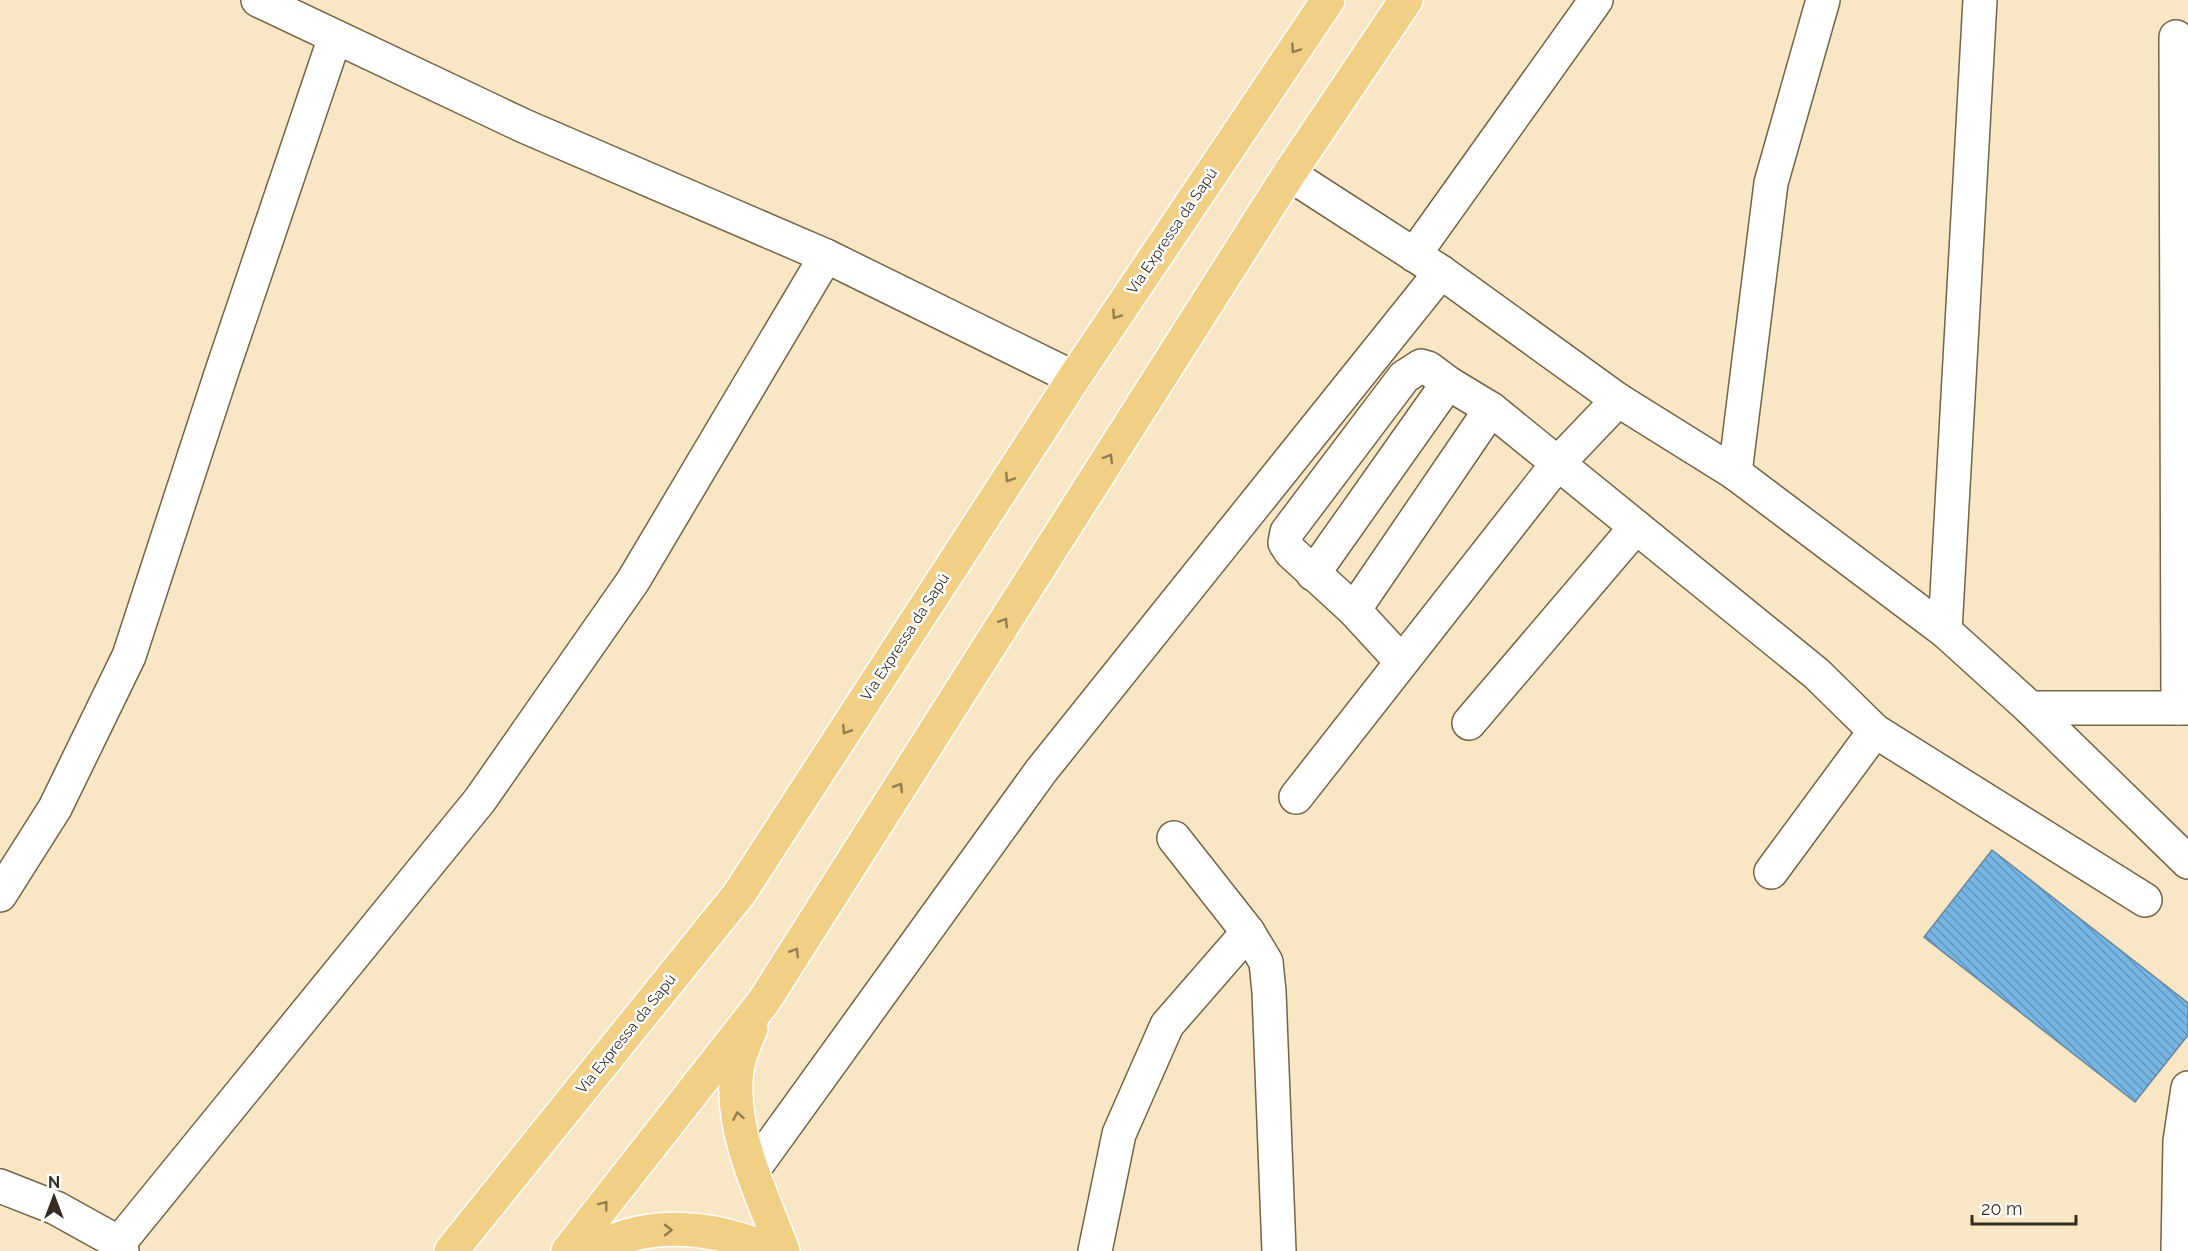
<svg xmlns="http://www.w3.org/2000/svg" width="2188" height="1251" font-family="Raleway,sans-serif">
  <defs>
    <pattern id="building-back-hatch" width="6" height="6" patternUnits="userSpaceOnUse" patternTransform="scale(1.5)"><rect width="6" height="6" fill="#76b7e6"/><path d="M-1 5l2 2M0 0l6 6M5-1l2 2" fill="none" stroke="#6295ba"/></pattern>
  </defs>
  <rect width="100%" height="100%" fill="#f8e6c5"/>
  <path fill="url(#building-back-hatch)" stroke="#68869c" stroke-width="1.5" d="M1992 850 2188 1003V1035L2135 1102 1924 937Z"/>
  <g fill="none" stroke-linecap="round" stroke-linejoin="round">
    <defs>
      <g id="minor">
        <path d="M258 0 524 126 826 256 1074 378"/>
        <path d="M2176 37 2178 708"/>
        <path d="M1289 174 1441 272 1618 400 1735 473 1945 631 2030 708H2188"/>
        <path d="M1414 255 1596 0"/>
        <path d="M1735 473 1771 183 1823 0"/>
        <path d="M1313 574 1448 383"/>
        <path d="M1354 610 1491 409"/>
        <path d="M1945 631 1980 0"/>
        <path d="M1401 661 1354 610 1291 552 1285 543 1287 532 1404 377 1421 366 1428 368 1448 383 1491 409 1817 674 1875 731 2145 900"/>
        <path d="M2030 708 2188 862"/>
        <path d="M1469 723 1636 527"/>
        <path d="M1296 797 1558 463 1618 400"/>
        <path d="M1174 838 1248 932 1266 962 1269 992 1279 1251"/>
        <path d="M1771 872 1875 731"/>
        <path d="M0 895 55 808 129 656 222 371 335 37"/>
        <path d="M753 1170 1041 771 1441 272"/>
        <path d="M0 1186 56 1208 119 1243 122 1251"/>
        <path d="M119 1243 480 800 633 581 826 256"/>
        <path d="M1095 1251 1119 1134 1167 1025 1248 932"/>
        <path d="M2178 1251 2180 1141 2188 1088"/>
      </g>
      <g id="major">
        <path d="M751 1029C743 1046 736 1064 736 1082 733 1139 764 1199 783 1251"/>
        <path d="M451 1251 739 894 1074 378 1328 0"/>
        <path d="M568 1251 764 1001 1289 174 1406 0"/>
        <path d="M593 1251C604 1246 615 1239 627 1236 671 1222 729 1231 769 1251"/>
      </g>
    </defs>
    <use href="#minor" stroke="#736446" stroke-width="36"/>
    <use href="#major" stroke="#fff" stroke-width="36"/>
    <use href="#minor" stroke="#fff" stroke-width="33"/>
    <use href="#major" stroke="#f1cf84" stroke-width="33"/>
  </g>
  <defs><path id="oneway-chevron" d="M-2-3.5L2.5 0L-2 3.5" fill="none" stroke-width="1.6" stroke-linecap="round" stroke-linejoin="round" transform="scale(1.5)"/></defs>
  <g stroke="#927e52">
    <use href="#oneway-chevron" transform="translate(1295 49) rotate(124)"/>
    <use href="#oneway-chevron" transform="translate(1116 315) rotate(124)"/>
    <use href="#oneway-chevron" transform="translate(1109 458) rotate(-58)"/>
    <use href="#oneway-chevron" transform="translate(1009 478) rotate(123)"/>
    <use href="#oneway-chevron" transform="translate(1004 622) rotate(-58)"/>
    <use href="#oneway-chevron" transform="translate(846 730) rotate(123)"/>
    <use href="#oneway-chevron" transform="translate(899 787) rotate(-58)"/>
    <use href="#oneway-chevron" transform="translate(795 952) rotate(-58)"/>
    <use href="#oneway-chevron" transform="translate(738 1116) rotate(-100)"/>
    <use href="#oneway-chevron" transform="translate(604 1205) rotate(-52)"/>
    <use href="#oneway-chevron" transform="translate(668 1230) rotate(-1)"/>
  </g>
  <g text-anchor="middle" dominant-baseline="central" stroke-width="5" stroke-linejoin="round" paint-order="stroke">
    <g font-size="15" fill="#342d20" stroke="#fff">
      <text transform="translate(1172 231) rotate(-56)">Via Expressa da Sapú</text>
      <text transform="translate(905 637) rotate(-57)">Via Expressa da Sapú</text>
      <text transform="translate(626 1034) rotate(-51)">Via Expressa da Sapú</text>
    </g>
  </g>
  <g transform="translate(54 1197)" stroke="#ffffff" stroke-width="4.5" paint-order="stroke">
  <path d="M0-4.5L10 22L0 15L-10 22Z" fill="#342d20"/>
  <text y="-9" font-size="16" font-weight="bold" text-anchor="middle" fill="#342d20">N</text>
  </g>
  <path d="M1972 1215v9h104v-9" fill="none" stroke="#342d20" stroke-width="3"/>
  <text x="1981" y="1215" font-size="18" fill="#342d20" stroke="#ffffff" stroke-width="4.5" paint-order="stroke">20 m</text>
</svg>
